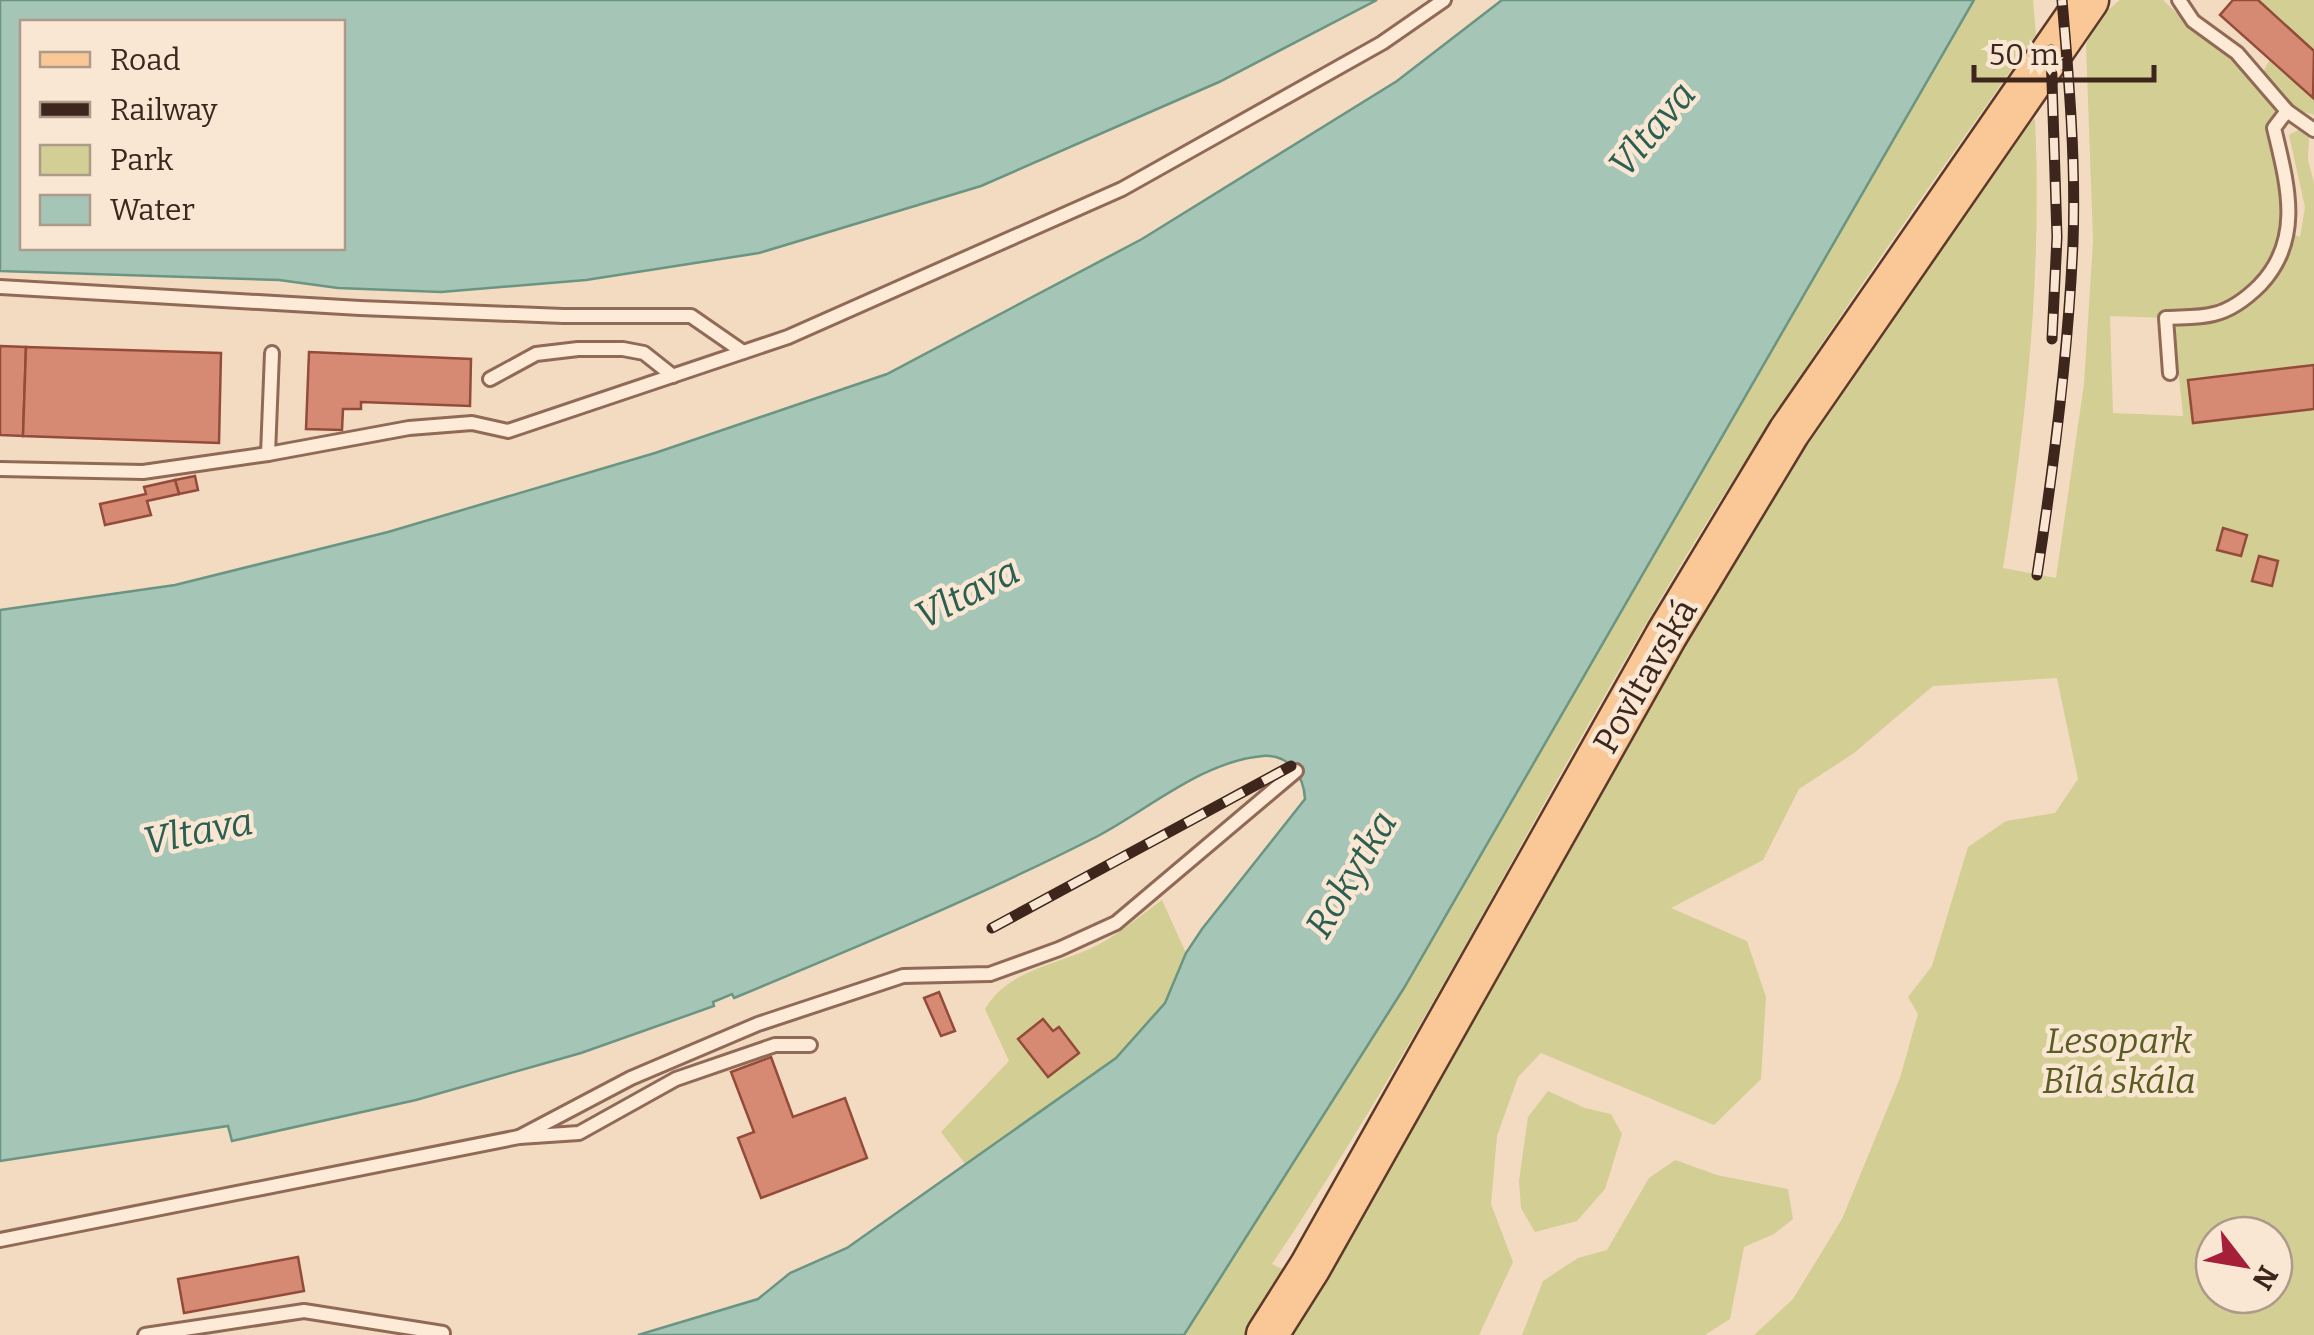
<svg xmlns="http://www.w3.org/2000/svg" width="2314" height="1335" font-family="Bitter,serif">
  <rect width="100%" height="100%" fill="#f3dbc2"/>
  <g fill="#d3ce94" fill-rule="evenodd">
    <path d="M1974 0H2033L2036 35C1907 218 1778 400 1664 593 1532 816 1417 1049 1272 1264L1287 1271 1246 1335H1185L1404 988Z"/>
    <path d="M2120 0H2163L2203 38 2237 61 2281 117 2270 140 2280 184V230L2300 237 2305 207 2289 135 2300 129 2309 136 2308 160 2314 183V365L2188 380 2193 423 2314 409V1335H1754L1793 1299 1842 1219 1900 1078 1918 1014 1908 997 1932 966 1968 847 2006 821 2055 813 2078 779 2057 678 1933 686 1854 753 1799 789 1763 860 1671 908 1747 941 1766 997 1761 1079 1714 1125 1541 1053 1518 1077 1497 1136 1491 1204 1513 1262 1479 1335H1285L1659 674 1858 363 2018 126 2035 119C2042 274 2027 416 2003 568L2056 578 2084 384 2093 241 2086 45 2095 21ZM2110 316 2166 318 2174 326 2183 416 2113 413ZM2214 1235H2274V1295H2214Z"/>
    <path d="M2258 0H2314V51Z"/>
    <path d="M2270 59 2314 97V115L2293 109 2263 72Z"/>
    <path d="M1162 900 1186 953 1165 1003 1116 1058 966 1165 941 1132 1009 1061 985 1009C1009 968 1059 965 1098 945 1120 933 1141 915 1162 900ZM1059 1027 1079 1053 1048 1077 1018 1039Z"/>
    <path d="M1548 1091 1585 1108 1611 1114 1622 1134 1605 1189 1577 1221 1535 1232 1521 1208 1519 1181 1528 1117Z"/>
    <path d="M1675 1160 1717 1175 1788 1189 1793 1219 1774 1234 1744 1247 1730 1319 1705 1335H1522L1543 1281 1578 1258 1607 1250 1649 1178Z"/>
  </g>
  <g fill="#a5c5b6" stroke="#6a9582" stroke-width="2.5" fill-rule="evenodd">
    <path d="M0 0H1377L1219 82 981 186 759 253 586 280 441 292 338 288 279 280 0 271ZM22 22H342V248H22Z"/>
    <path d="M1502 0H1974L1404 988 1184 1335H638L758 1299 790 1273 847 1248 1116 1058 1165 1003 1186 953 1202 929 1305 799C1304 776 1289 754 1263 756 1203 761 1149 809 1098 836 980 896 857 947 734 998L732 994 713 1002 714 1006 581 1053 416 1100 232 1141 228 1126 0 1161V610L175 585 388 532 655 453 887 374 1142 239 1397 81Z"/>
  </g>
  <g fill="#d68a74" stroke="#924c39" stroke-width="2.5">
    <path d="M2233 0H2258L2314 51 2313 98 2220 15Z"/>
    <path d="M0 346 26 347 23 436 0 435Z"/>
    <path d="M26 347 221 353 219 443 23 436Z"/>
    <path d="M309 352 471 359 470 406 361 402V409H343L342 430 306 429Z"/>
    <path d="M2314 365V409L2193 423 2188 380Z"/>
    <path d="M195 476 198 490 179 494 175 480Z"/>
    <path d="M175 480 179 494 147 501 151 515 105 525 100 504 146 494 144 487Z"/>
    <path d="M2223 528 2247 535 2241 556 2217 550Z"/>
    <path d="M2259 556 2278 561 2272 586 2252 581Z"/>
    <path d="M939 992 955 1031 941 1036 924 998Z"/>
    <path d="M1043 1019 1053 1031 1059 1027 1079 1053 1048 1077 1018 1039Z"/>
    <path d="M771 1057 793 1117 845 1098 867 1158 761 1198 738 1138 754 1132 731 1072Z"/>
    <path d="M298 1257 304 1291 184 1313 178 1279Z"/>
  </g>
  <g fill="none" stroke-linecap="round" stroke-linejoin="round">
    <defs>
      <g id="service">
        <path d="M2179 0 2193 21 2237 53 2287 111 2314 130"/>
        <path d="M0 287 360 308 563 316H691L743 352"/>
        <path d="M2170 373 2166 318C2181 317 2199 318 2214 314 2231 310 2248 297 2260 285 2304 239 2287 183 2274 128L2287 111"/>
        <path d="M490 379 536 354 578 349H623L644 353 673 376"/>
        <path d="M268 454 272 353"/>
        <path d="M0 469 143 472 268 454 409 428 472 423 508 431 788 337 1122 189 1382 43 1444 0"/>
        <path d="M519 1137 631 1078 758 1024 903 976 990 974 1059 949 1116 923 1296 771"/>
        <path d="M0 1240 519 1137 579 1133 676 1079 775 1045H810"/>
        <path d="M145 1335 304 1311 443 1333"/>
      </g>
      <path id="primary" d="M1267 1335 1310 1267 1667 634 1789 432 2088 0"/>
    </defs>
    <use href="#service" stroke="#906a57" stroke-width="18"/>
    <use href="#primary" stroke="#5d392b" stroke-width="45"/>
    <use href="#service" stroke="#fdead7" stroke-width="12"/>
    <use href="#primary" stroke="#fac896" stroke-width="40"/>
    <defs>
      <g id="rail">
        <path d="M2051 50 2057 237 2052 339"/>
        <path d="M2037 575C2054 465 2068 355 2073 243 2076 162 2069 80 2062 0"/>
        <path d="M992 928 1291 766"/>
      </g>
    </defs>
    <use href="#rail" stroke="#3e261d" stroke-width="11"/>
    <use href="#rail" stroke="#f9e7d3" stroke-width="8" stroke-dasharray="22" stroke-linecap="butt"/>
  </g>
  <g text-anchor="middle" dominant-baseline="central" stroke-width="9" stroke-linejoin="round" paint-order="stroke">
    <g font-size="35" fill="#3e261d" stroke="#f9e7d3">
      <text transform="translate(1645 676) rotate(-60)">Povltavská</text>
    </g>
    <g font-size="35" font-style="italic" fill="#595d21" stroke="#f9e7d3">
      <text x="2119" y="1041">Lesopark<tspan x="2119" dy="40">Bílá skála</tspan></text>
    </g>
    <g font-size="38" font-style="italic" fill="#2a5f52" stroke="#f9e7d3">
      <text transform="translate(1652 129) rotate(-50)">Vltava</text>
      <text transform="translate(967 593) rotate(-27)">Vltava</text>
      <text transform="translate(198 831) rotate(-11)">Vltava</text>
      <text transform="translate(1351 874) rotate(-59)">Rokytka</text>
    </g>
  </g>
  <rect x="20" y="20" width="325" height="230" fill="#f9e7d3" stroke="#ae9a8a" stroke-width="2.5"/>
  <rect x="40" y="52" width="50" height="15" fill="#fac896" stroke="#ae9a8a" stroke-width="2.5"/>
  <text x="110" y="70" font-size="30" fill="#3e261d">Road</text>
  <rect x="40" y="102" width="50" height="15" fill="#3e261d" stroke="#ae9a8a" stroke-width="2.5"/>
  <text x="110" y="120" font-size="30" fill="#3e261d">Railway</text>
  <rect x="40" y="145" width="50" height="30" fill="#d3ce94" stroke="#ae9a8a" stroke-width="2.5"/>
  <text x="110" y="170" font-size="30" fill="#3e261d">Park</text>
  <rect x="40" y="195" width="50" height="30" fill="#a5c5b6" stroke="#ae9a8a" stroke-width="2.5"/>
  <text x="110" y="220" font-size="30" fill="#3e261d">Water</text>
  <g transform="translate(2244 1265) rotate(121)"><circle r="48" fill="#f9e7d3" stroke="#ae9a8a" stroke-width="2.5"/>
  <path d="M0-8L18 38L0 25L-18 38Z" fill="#a61f3a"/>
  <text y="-15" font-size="28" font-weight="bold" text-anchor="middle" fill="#3e261d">N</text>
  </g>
  <path d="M1974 65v15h180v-15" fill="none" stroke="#3e261d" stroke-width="5"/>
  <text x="1989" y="65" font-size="30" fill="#3e261d" stroke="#f9e7d3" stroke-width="8" paint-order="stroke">50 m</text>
</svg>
